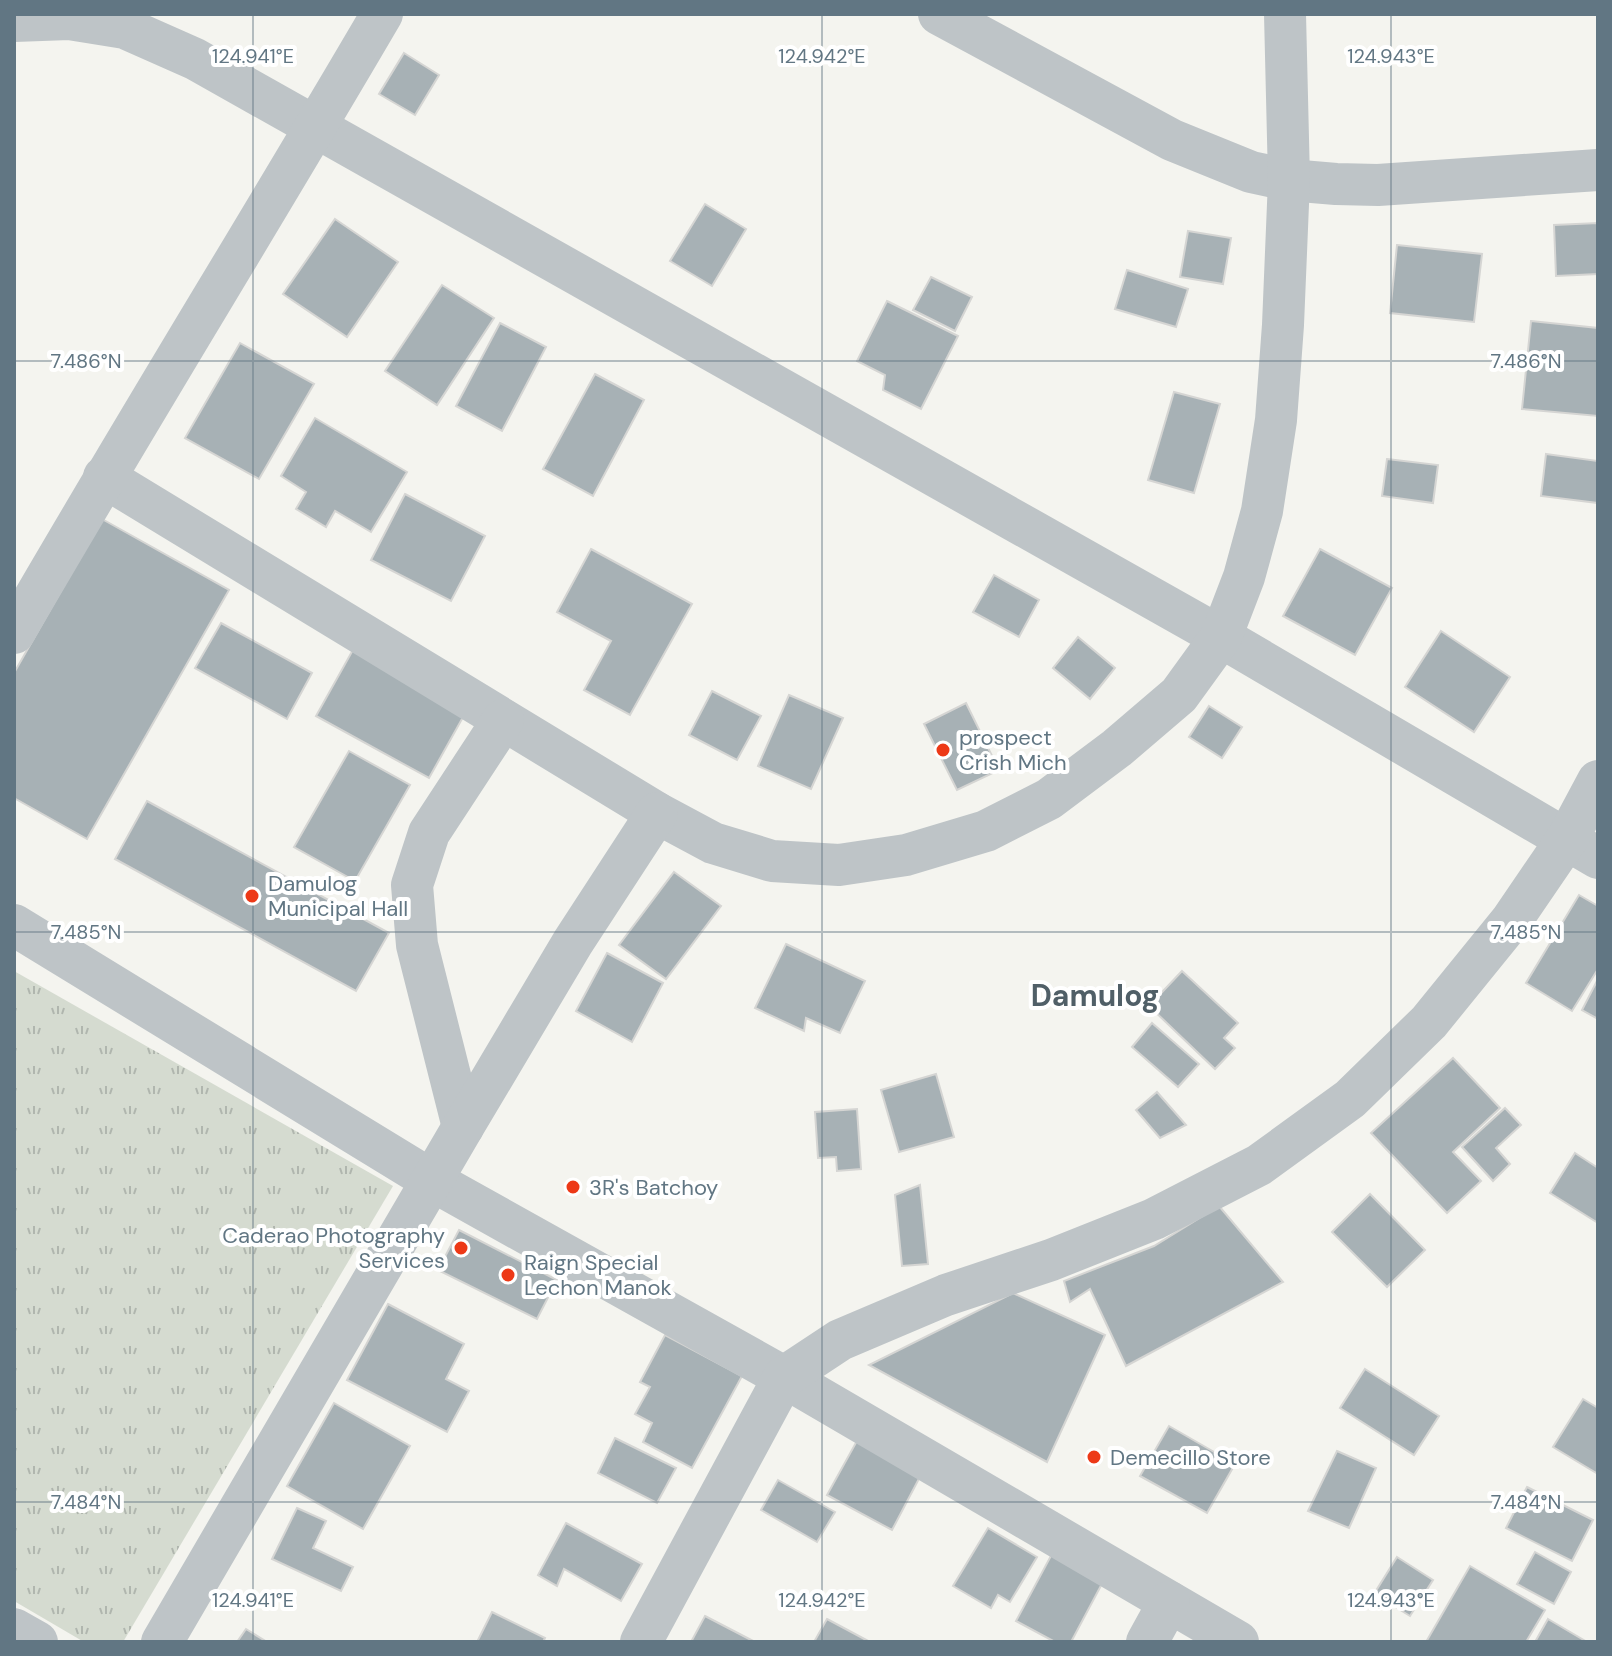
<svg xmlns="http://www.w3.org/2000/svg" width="1612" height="1656" font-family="'DM Sans',sans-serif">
  <defs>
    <pattern id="park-tufts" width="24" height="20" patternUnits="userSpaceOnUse" patternTransform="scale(2)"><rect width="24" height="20" fill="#d5dbd0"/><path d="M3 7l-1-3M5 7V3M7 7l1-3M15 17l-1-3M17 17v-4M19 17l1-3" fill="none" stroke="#b0b6ae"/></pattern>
  </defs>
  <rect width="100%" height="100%" fill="#f4f4ef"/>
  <path fill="url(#park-tufts)" d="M14 971 393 1186 123 1642H84L14 1601Z"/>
  <g fill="#a7b1b5" stroke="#d5d5d3" stroke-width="2">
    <path d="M404 53 439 75 415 115 379 94Z"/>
    <path d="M705 204 746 229 712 286 670 261Z"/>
    <path d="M335 219 398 262 347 337 283 294Z"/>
    <path d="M1598 223V274L1556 276 1554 225Z"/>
    <path d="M1188 231 1231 238 1223 284 1180 277Z"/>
    <path d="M1397 245 1482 254 1474 322 1390 313Z"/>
    <path d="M1127 270 1188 289 1176 327 1115 309Z"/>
    <path d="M931 277 972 297 955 331 913 310Z"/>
    <path d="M442 285 494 318 437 405 385 371Z"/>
    <path d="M887 301 958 336 921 409 883 390 885 375 857 361Z"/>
    <path d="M1531 321 1598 328V416L1522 409Z"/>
    <path d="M500 323 546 347 502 431 456 406Z"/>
    <path d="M240 343 314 384 259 479 185 438Z"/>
    <path d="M595 374 644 400 593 496 543 469Z"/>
    <path d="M1174 392 1220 404 1194 493 1148 480Z"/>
    <path d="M315 418 407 472 371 532 335 511 326 527 296 509 306 492 281 476Z"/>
    <path d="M1546 454 1598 461V503L1541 496Z"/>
    <path d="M1387 459 1438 465 1433 503 1382 496Z"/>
    <path d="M405 494 485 536 451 601 371 560Z"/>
    <path d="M102 519 229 590 87 839 14 798V673Z"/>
    <path d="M591 549 692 604 630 715 584 690 611 641 557 612Z"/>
    <path d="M1320 549 1392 588 1355 655 1283 616Z"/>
    <path d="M994 575 1039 600 1019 637 973 612Z"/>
    <path d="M221 623 312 673 287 719 195 668Z"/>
    <path d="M1441 631 1510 677 1474 732 1405 687Z"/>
    <path d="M1078 637 1115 668 1090 699 1053 668Z"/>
    <path d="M354 648 467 710 429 778 316 716Z"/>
    <path d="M712 691 761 716 737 760 689 735Z"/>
    <path d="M789 695 843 718 811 789 758 766Z"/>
    <path d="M966 703 999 770 957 790 924 724Z"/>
    <path d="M1209 706 1242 727 1222 758 1189 737Z"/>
    <path d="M349 751 410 785 355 881 294 847Z"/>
    <path d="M147 801 389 933 356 991 115 859Z"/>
    <path d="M674 872 721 906 666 979 619 945Z"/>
    <path d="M1579 895 1598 906V969L1572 1011 1526 983Z"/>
    <path d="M786 944 865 981 840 1033 806 1018 804 1031 755 1008Z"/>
    <path d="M607 953 663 983 632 1042 576 1011Z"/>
    <path d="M1182 971 1238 1023 1224 1038 1235 1048 1215 1069 1149 1006Z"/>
    <path d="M1598 979V1019L1582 1010Z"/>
    <path d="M1152 1023 1199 1064 1178 1087 1132 1047Z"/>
    <path d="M1453 1058 1500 1108 1453 1152 1481 1181 1447 1213 1371 1133Z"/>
    <path d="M936 1074 954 1137 899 1152 881 1090Z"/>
    <path d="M1157 1092 1186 1125 1160 1138 1136 1110Z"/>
    <path d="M1505 1108 1521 1125 1496 1148 1510 1164 1493 1181 1462 1147Z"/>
    <path d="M857 1109 861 1169 837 1171 836 1157 818 1158 815 1112Z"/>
    <path d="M1575 1153 1598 1168V1223L1550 1193Z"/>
    <path d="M920 1185 928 1264 902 1266 895 1195Z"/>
    <path d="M1370 1194 1425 1250 1387 1287 1332 1232Z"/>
    <path d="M1219 1206 1283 1282 1126 1366 1090 1289 1070 1302 1064 1281 1154 1246Z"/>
    <path d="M459 1230 557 1280 537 1319 438 1270Z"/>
    <path d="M1013 1293 1105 1335 1047 1462 869 1365Z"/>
    <path d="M388 1304 464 1344 446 1379 469 1391 447 1432 347 1380Z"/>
    <path d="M665 1335 742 1376 692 1468 643 1442 652 1423 635 1414 650 1387 640 1382Z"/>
    <path d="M1365 1369 1439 1416 1414 1455 1340 1408Z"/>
    <path d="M1583 1399 1598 1408V1474L1553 1447Z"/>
    <path d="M334 1403 410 1446 363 1529 287 1486Z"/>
    <path d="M1169 1426 1235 1464 1207 1513 1140 1476Z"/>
    <path d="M615 1438 676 1468 657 1503 598 1473Z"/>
    <path d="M858 1439 922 1473 892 1530 827 1495Z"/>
    <path d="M1337 1451 1376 1468 1349 1528 1308 1511Z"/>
    <path d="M778 1480 835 1512 817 1542 761 1510Z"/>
    <path d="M1527 1487 1593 1520 1572 1561 1506 1528Z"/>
    <path d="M297 1508 326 1521 313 1548 353 1567 341 1591 272 1559Z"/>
    <path d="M566 1523 642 1564 621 1601 564 1569 557 1586 538 1575Z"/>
    <path d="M988 1528 1037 1557 1010 1602 998 1595 991 1608 953 1586Z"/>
    <path d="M1053 1552 1104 1580 1071 1642H1055L1016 1621Z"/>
    <path d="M1535 1552 1571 1572 1554 1604 1517 1584Z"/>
    <path d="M1397 1557 1433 1580 1410 1616 1374 1594Z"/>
    <path d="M1470 1566 1545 1610 1526 1642H1426Z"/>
    <path d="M492 1612 545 1638 543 1642H477Z"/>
    <path d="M705 1616 755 1642H691Z"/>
    <path d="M827 1619 870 1642H814Z"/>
    <path d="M1548 1619 1587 1642H1535Z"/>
    <path d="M246 1629 267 1642H237Z"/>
  </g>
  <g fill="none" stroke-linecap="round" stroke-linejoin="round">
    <g stroke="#bec4c7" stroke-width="42">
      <path d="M939 14 1172 140 1251 172 1289 180 1336 184 1378 185 1598 170"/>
      <path d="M14 21 69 19 125 28 195 59 1221 637 1598 858"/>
      <path d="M104 477 657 813 713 843 772 861 839 865 906 855 986 831 1049 799 1117 748 1179 695 1221 637 1244 577 1262 511 1276 420 1283 325 1289 180 1285 14"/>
      <path d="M14 633C134 425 261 221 382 14"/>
      <path d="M14 925 431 1180 784 1377 1238 1642"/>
      <path d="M463 1127 417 945 412 885 429 833 503 720"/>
      <path d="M14 1629 37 1642"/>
      <path d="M162 1642 463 1127 573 942 657 813"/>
      <path d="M641 1642 784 1377 840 1340 946 1295 1051 1260 1154 1219 1259 1165 1350 1099 1429 1022 1511 921 1567 839 1598 781"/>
      <path d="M1147 1642 1169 1602"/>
    </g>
  </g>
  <path fill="none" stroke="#617683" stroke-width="2" stroke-opacity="0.45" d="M253 14V1642M822 14V1642M1391 14V1642M14 361H1598M14 932H1598M14 1502H1598"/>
  <g fill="#ed3917" stroke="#fff" stroke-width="3">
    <circle cx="943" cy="750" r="8"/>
    <circle cx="252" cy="896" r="8"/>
    <circle cx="573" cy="1187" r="8"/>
    <circle cx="461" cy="1248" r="8"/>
    <circle cx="508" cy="1275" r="8"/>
    <circle cx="1094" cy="1457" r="8"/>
  </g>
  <g text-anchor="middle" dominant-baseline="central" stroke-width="8" stroke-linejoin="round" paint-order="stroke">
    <g font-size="22" fill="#617683" stroke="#fff" text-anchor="start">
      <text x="959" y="737">prospect<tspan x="959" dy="25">Crish Mich</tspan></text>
      <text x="268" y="883">Damulog<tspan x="268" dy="25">Municipal Hall</tspan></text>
      <text x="589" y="1187">3R's Batchoy</text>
      <text x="445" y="1235" text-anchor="end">Caderao Photography<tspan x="445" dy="25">Services</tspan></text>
      <text x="524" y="1262">Raign Special<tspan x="524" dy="25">Lechon Manok</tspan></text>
      <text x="1110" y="1457">Demecillo Store</text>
    </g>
    <g font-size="30" font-weight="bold" fill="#505f67" stroke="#fff">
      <text x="1095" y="995">Damulog</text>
    </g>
  </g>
  <g font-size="20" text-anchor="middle" fill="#617683" stroke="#fff" stroke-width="8" stroke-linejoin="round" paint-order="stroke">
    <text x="253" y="63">124.941°E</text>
    <text x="822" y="63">124.942°E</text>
    <text x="1391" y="63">124.943°E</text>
    <text x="86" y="368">7.486°N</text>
    <text x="1526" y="368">7.486°N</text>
    <text x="86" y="939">7.485°N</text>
    <text x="1526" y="939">7.485°N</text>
    <text x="86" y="1509">7.484°N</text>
    <text x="1526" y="1509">7.484°N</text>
    <text x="253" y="1607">124.941°E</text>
    <text x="822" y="1607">124.942°E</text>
    <text x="1391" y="1607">124.943°E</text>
  </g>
  <rect width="1612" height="1656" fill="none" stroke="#617683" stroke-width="32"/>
</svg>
